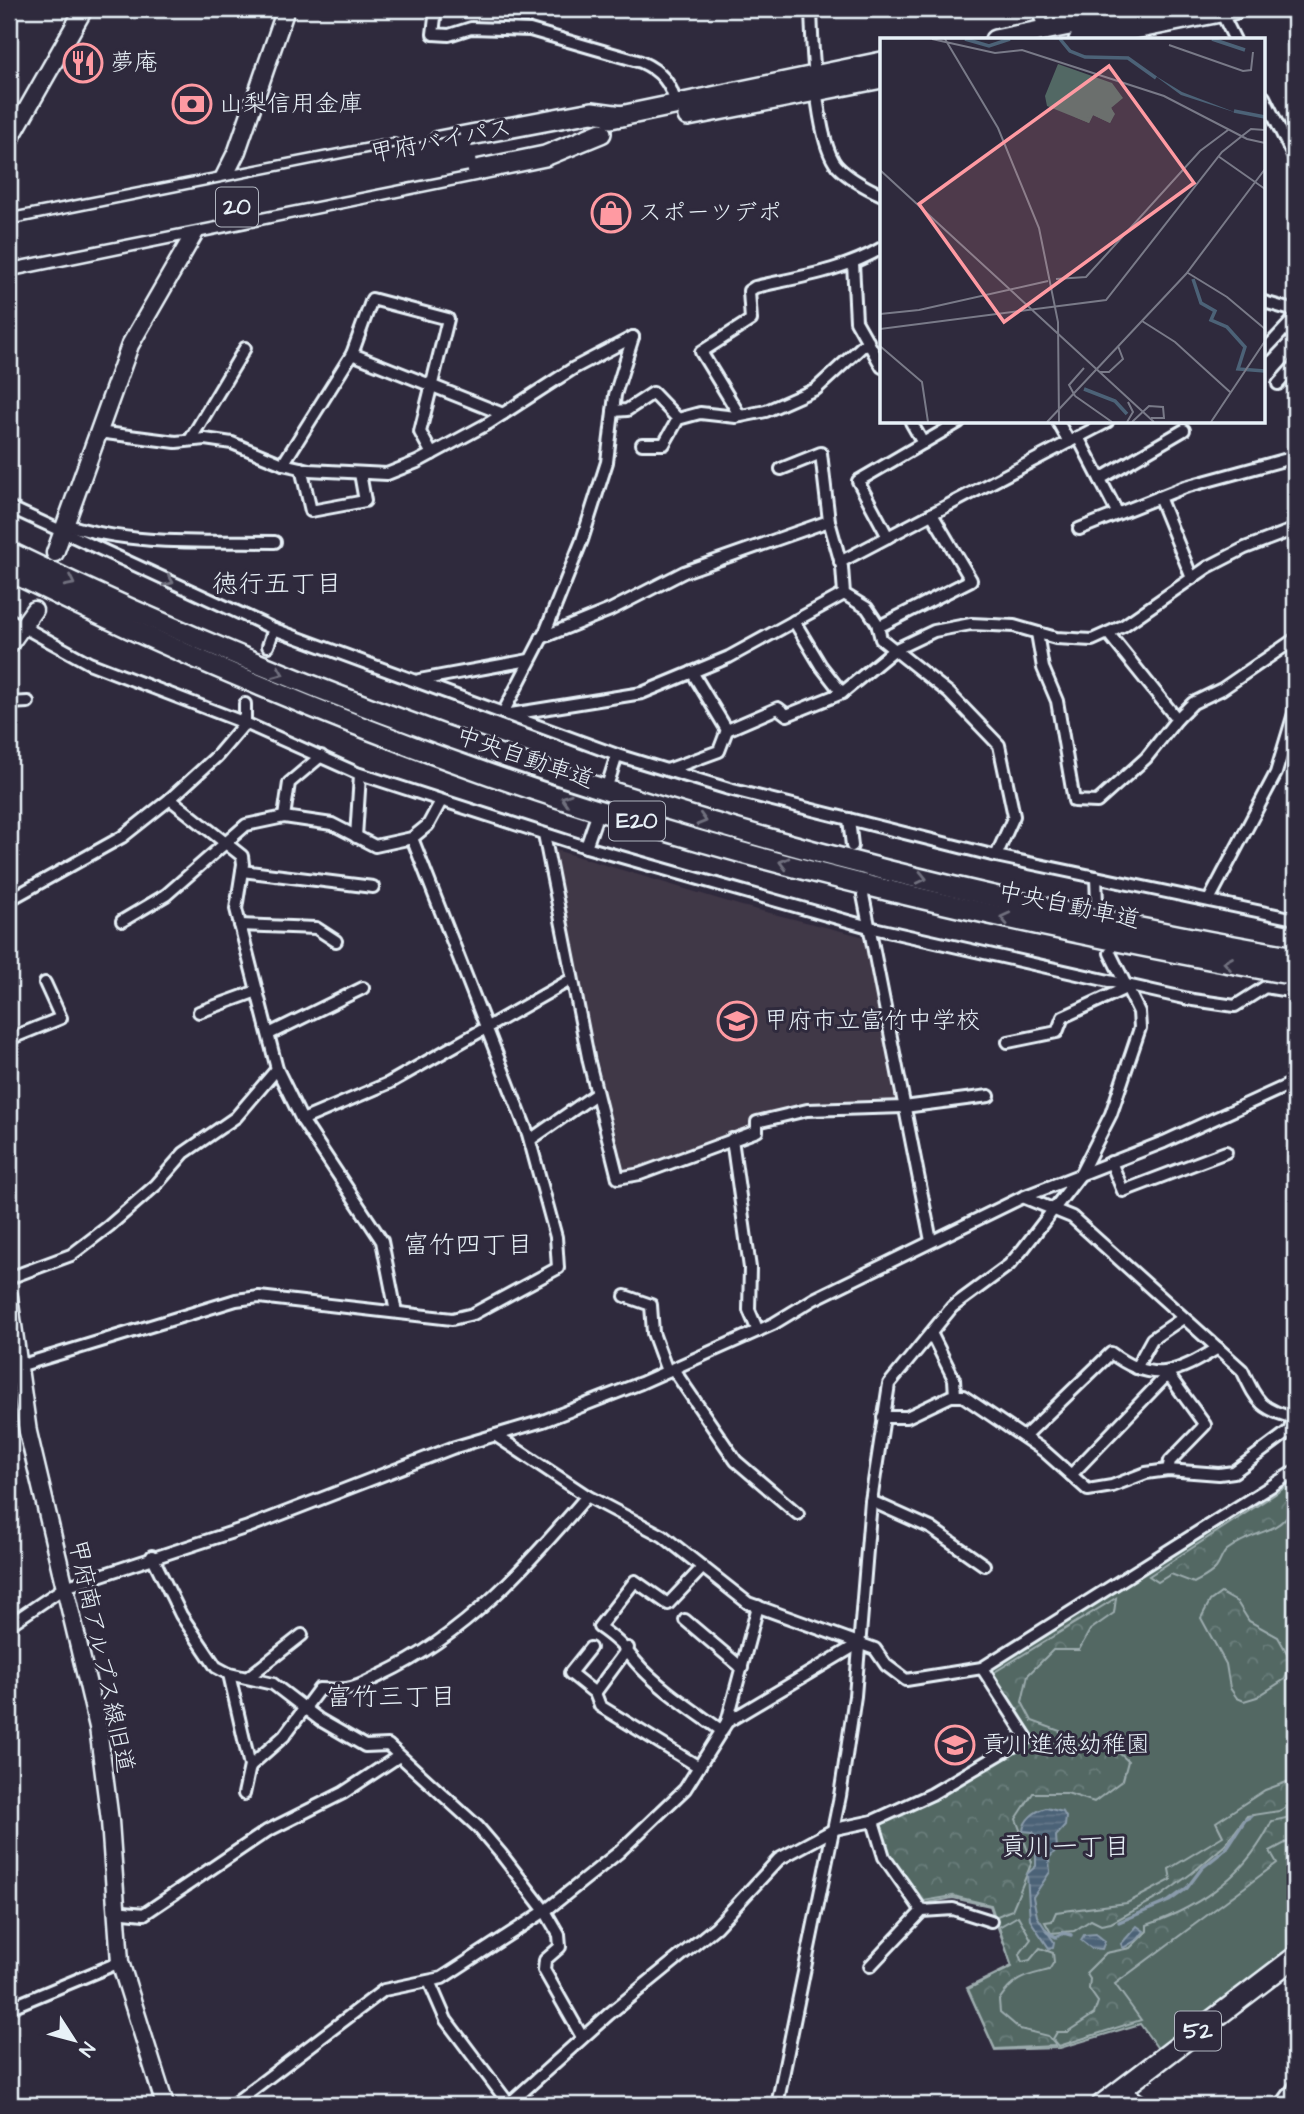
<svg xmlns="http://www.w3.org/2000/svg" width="1304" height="2114" font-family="'Architects Daughter','Klee One',sans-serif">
  <defs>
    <pattern id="forest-crowns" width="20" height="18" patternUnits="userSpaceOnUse" patternTransform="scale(1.75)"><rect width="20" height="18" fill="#526864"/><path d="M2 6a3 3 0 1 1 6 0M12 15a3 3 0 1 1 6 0" fill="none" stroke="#6b7e7b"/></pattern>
    <pattern id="water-rules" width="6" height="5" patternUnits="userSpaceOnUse" patternTransform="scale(1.75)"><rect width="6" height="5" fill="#4c6277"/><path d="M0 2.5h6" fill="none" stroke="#66798b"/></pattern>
  </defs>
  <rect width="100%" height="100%" fill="#2f2a3d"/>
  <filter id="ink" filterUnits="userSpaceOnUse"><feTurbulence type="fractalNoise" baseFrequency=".0143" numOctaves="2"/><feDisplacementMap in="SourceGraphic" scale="14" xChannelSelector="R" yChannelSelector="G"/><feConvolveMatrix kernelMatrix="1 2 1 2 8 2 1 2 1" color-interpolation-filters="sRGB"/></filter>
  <g filter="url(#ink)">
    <path fill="#413747" d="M552 849 742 906 869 938 900 1104 809 1105 753 1116 749 1129 622 1173Z"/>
    <path fill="#526864" stroke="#9dacae" stroke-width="2" d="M1295 1478V1944L1159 2050 1140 2024 1060 2048 995 2050 967 1988 1012 1966 990 1906 953 1898 922 1904 888 1855 878 1821 1030 1739 988 1669Z"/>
    <g fill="url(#forest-crowns)" stroke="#9dacae" stroke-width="2">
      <path d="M1295 1481C1295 1538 1263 1523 1227 1550 1221 1555 1221 1562 1216 1568 1210 1575 1201 1579 1194 1583L1171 1574 1158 1582 1149 1576Z"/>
      <path d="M1221 1593 1237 1602 1249 1621 1278 1637 1291 1660 1285 1679 1257 1697 1244 1701 1237 1698 1230 1688 1226 1664 1201 1618 1210 1601Z"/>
      <path d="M1116 1598 1114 1613 1090 1630 1079 1650H1053L1028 1675 1022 1702 1032 1721 1060 1731 1074 1747C1097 1740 1111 1744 1128 1761L1123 1780 1094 1802 1067 1793H1033L1016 1819 1032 1862 1012 1910 995 1917 991 1905 953 1896 924 1901 890 1855 880 1822 1032 1739 993 1673Z"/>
      <path d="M1295 1779V1803L1279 1811 1247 1816 1225 1845 1192 1873 1161 1896 1111 1923 1101 1925 1091 1920 1074 1931 1051 1933 1045 1922 1052 1921 1056 1912 1127 1903 1171 1880 1169 1869 1223 1836 1216 1822 1265 1790Z"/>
      <path d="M1295 1816V1838L1270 1851 1277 1863 1115 1984 1141 2020 1059 2046 1053 2039 1057 2032H1067L1094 2014 1098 2002 1089 1989 1090 1979 1086 1973 1106 1953 1130 1948 1147 1931V1925C1202 1906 1247 1874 1272 1821Z"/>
      <path d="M1018 1916 1031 1939 1019 1955 1022 1962 1030 1960 1040 1948 1053 1953 1054 1962 1049 1970C1026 1976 1014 1977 999 2000L1000 2012 1020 2029 1048 2036 1056 2046 995 2049 968 1989 1012 1967 999 1927Z"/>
    </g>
    <g fill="url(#water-rules)" stroke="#8a9bab" stroke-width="2">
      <path d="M1046 1808 1063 1812 1066 1817 1065 1826 1056 1836 1057 1849 1049 1858 1050 1872 1033 1897 1037 1916 1054 1942 1053 1947 1049 1948 1030 1920 1027 1874 1036 1866V1837L1033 1832 1023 1831C1024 1819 1035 1811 1046 1808Z"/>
      <path d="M1137 1926 1144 1931 1138 1939 1123 1948 1121 1944Z"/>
      <path d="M1096 1934 1105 1941 1102 1949 1091 1948 1081 1940 1084 1935Z"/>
    </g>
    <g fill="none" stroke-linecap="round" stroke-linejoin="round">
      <g stroke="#8a9bab" stroke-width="3.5">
        <path d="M1119 1922 1169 1901 1187 1888 1202 1868 1226 1849 1245 1820 1251 1817"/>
        <path d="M1047 1932 1056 1937 1064 1933 1071 1935"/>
      </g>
      <defs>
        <g id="street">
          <path d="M436 9 433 34 449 35 471 28 530 30 641 62C661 71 671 83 676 105"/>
          <path d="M811 9C812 43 816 142 837 166 849 179 867 188 882 195"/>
          <path d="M1037 9 1045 30"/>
          <path d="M1221 12 1235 40"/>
          <path d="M1264 97 1295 160"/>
          <path d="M853 263 856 321 882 367"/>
          <path d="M1264 302 1295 311"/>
          <path d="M1264 351 1295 318"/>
          <path d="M352 354 372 299 448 319 420 432 432 454"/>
          <path d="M1278 384 1295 365"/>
          <path d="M613 411 627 410 653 393 678 419"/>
          <path d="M740 416 701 352 751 320 749 291 755 287C799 277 843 271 882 248"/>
          <path d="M911 422 923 443 959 422"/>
          <path d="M1058 422 1069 442"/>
          <path d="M98 432 176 442 205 439 232 443 283 464 309 470 387 474 417 462 489 423 574 368 633 337"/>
          <path d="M1078 437 1117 512"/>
          <path d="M190 440 245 348"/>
          <path d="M642 444H664L678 419 700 413 736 417 766 411 816 389 868 341"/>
          <path d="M283 464 352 354 503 414"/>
          <path d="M301 468 311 511 365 501 360 473"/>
          <path d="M781 469 821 453 829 521 842 567 844 594 867 608 877 623 881 639 949 693 999 745 1014 816 996 856"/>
          <path d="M1100 479 1184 430"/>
          <path d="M1159 497 1192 578"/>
          <path d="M9 507 274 629 617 755 729 789 996 856 1295 919"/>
          <path d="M65 524C131 546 206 541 275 542"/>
          <path d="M1079 529 1185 487 1295 457"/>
          <path d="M888 537 858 481 923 443"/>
          <path d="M840 562 1107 422"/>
          <path d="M9 619 89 663 245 723 357 773 586 847 869 927 1193 1000 1235 1006 1265 987 1295 992"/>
          <path d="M794 621 821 666 842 693"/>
          <path d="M878 627 971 580 932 514"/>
          <path d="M1037 633 1043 668 1057 701 1074 801 1097 802 1146 758 1177 719 1108 633"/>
          <path d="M541 638 610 610 684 572 829 521"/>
          <path d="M268 646 274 629"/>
          <path d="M692 672 727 730 778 708 787 715 842 693 894 650 934 631 971 624 1014 626 1056 638 1092 640 1123 626 1208 567 1245 548 1295 529"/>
          <path d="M419 680 529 660"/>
          <path d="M9 703 28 702"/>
          <path d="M503 713 546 630 582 540 607 462 615 395 633 337"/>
          <path d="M511 714 642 693 729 657 844 594"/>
          <path d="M1177 719 1193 703 1222 689 1295 639"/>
          <path d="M667 770 719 751 727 730"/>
          <path d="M609 780 617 755"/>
          <path d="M170 799 242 856 243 864 236 909 277 1069 302 1120 382 1241 396 1312"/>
          <path d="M284 817 332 824 375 846 412 838 428 825 441 801"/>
          <path d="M849 819 852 846"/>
          <path d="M544 834 589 1062 618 1178 640 1174 757 1131V1122L807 1110 904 1107 989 1096"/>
          <path d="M356 837 360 775"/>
          <path d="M586 847 595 821"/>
          <path d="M242 871 373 887"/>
          <path d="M1096 877 1097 903"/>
          <path d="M863 895 931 1241"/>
          <path d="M9 900 122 837 170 799 217 756 245 723V704"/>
          <path d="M1209 900 1276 773 1295 710"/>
          <path d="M122 921 166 895 246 825 284 817 289 783 321 756"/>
          <path d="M240 925 316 928 336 941"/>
          <path d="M199 1012 257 991"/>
          <path d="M269 1034 363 988"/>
          <path d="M9 1039 61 1018 45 983"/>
          <path d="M1008 1042 1057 1032 1063 1017 1126 988"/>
          <path d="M302 1120 389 1083 572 979"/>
          <path d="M732 1139 750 1268 749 1310 758 1331"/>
          <path d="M530 1140 596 1094"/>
          <path d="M1111 1162 1123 1191 1226 1152"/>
          <path d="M1023 1197 1072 1217 1242 1370C1257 1401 1260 1410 1295 1418"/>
          <path d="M9 1278 71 1255 109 1226 156 1185 184 1153 236 1117 277 1069"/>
          <path d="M625 1296 651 1305 653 1333 667 1371"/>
          <path d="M931 1333 954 1379 955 1396"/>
          <path d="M1136 1368 1152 1339 1183 1318"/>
          <path d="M9 1369 236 1300 259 1297 452 1319 473 1314 558 1268 556 1237 528 1134 412 838"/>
          <path d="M673 1369 736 1461 798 1514"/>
          <path d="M883 1417H907L951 1396H963L1044 1451 1088 1490 1112 1486 1146 1473 1168 1470 1219 1474 1234 1472 1289 1431 1294 1418"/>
          <path d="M498 1437 587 1496 663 1536 748 1603 875 1649 886 1665 906 1680 982 1668 1295 1471"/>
          <path d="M1024 1437 1111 1353C1153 1385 1177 1373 1218 1348"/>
          <path d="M1071 1475 1168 1374 1205 1425 1170 1461 1168 1470"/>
          <path d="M871 1501 931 1528 984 1565"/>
          <path d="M152 1556 181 1615 216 1667 229 1674 273 1684 320 1720 365 1746 388 1745 478 1827 501 1854 545 1911 559 1935 560 1947 545 1960 544 1970 582 2037"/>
          <path d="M703 1567 668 1604 635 1581 599 1627C615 1638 623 1646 635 1661 658 1688 693 1710 722 1731"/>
          <path d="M685 1620 742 1668"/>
          <path d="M9 1625 65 1587 248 1527 452 1448 543 1421 641 1383 773 1324 814 1299 1023 1197 1164 1142 1295 1082"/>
          <path d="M590 1648 570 1673 595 1693 600 1706 699 1767"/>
          <path d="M229 1674 250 1766 244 1794"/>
          <path d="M247 1678 302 1635"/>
          <path d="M595 1693 628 1648"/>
          <path d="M727 1722 758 1606"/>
          <path d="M250 1766 284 1736 319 1689C328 1689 338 1690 346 1689 358 1688 371 1680 381 1675 466 1635 527 1566 587 1496"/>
          <path d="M873 1821 884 1857 922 1911"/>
          <path d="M115 1911 144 1914 267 1831 343 1793 399 1756"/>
          <path d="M870 1966 922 1911 953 1909 991 1921"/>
          <path d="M429 1981 446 2020 509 2104"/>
          <path d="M9 2008 120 1962"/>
          <path d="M1122 2089 1146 2105"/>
          <path d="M232 2105 384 1990 442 1978 545 1911 619 1852 685 1789 727 1722 858 1644"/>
          <path d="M508 2105 609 2014 716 1927 779 1859 835 1829 873 1821 932 1794 1027 1738 982 1668"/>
          <path d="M777 2105 840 1796 855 1696 871 1501 889 1384 952 1307 1009 1265 1023 1249 1080 1175 1111 1114 1140 1028 1139 1012 1110 953"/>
          <path d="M1281 2105 1295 2086"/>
        </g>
        <g id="secondary">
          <path d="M9 141 84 9"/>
          <path d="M217 191 237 151 286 9"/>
          <path d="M55 553 130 345 202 220"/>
          <path d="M9 645 34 610"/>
          <path d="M9 1297 28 1432 98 1727 110 1821 120 1962 165 2105"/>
        </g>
        <g id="highway">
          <path d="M995 40 1149 9"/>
          <path d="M1079 40 1235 9"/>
          <path d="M688 116 882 78"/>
          <path d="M611 118 882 62"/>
          <path d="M439 141 592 112 622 116"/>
          <path d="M9 224 393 149"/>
          <path d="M9 266 545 156 601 133"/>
          <path d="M9 552C415 750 850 880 1295 957"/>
          <path d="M9 571C165 648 327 717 491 775 752 866 1024 926 1295 975"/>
          <path d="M1101 2105 1295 1957"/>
        </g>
      </defs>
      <use href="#street" stroke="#e8f1f8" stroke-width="16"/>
      <use href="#secondary" stroke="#e8f1f8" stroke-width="21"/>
      <use href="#highway" stroke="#e8f1f8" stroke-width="24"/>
      <use href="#street" stroke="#2f2a3d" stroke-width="10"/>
      <use href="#secondary" stroke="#2f2a3d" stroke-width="16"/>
      <use href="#highway" stroke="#2f2a3d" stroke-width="19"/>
      <defs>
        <g id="highway-bridge">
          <path d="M9 236 462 145"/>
          <path d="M9 252 466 161"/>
        </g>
      </defs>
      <use href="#highway-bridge" stroke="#e8f1f8" stroke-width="24" stroke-linecap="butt"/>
      <use href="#highway-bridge" stroke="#2f2a3d" stroke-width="19"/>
    </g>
    <defs><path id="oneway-chevron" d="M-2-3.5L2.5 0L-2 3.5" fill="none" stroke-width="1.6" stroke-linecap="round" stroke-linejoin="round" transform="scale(1.75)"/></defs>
    <g stroke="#70707e">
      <use href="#oneway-chevron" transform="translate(169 581) rotate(24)"/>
      <use href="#oneway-chevron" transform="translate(70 582) rotate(26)"/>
      <use href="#oneway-chevron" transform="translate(279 673) rotate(22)"/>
      <use href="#oneway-chevron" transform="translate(566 799) rotate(-162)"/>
      <use href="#oneway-chevron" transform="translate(702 820) rotate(16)"/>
      <use href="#oneway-chevron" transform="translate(784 863) rotate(-165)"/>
      <use href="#oneway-chevron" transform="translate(922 878) rotate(13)"/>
      <use href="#oneway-chevron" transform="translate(1005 918) rotate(-167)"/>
      <use href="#oneway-chevron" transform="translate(1228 963) rotate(-170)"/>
    </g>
  </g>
  <defs>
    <symbol id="restaurant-ring" viewBox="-11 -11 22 22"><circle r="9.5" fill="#2f2a3d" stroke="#ff9aa2" stroke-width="1.5"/><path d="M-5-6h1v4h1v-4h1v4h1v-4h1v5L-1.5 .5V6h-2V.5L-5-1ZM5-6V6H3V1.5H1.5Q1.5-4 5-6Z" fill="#ff9aa2"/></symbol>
    <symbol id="bank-ring" viewBox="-11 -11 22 22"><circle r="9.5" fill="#2f2a3d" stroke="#ff9aa2" stroke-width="1.5"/><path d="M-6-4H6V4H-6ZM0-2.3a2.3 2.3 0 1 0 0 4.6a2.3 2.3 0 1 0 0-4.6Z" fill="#ff9aa2"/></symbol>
    <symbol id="shop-ring" viewBox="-11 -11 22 22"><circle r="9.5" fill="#2f2a3d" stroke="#ff9aa2" stroke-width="1.5"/><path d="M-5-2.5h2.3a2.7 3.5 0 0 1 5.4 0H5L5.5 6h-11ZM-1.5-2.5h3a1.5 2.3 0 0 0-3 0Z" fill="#ff9aa2"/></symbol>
    <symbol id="school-ring" viewBox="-11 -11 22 22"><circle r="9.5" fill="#2f2a3d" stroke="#ff9aa2" stroke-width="1.5"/><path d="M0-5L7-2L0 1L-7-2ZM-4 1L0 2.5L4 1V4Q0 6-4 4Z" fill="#ff9aa2"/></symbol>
  </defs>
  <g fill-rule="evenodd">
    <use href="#restaurant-ring" x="61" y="41" width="44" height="44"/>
    <use href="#bank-ring" x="170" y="82" width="44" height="44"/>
    <use href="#shop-ring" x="589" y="191" width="44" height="44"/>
    <use href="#school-ring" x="715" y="999" width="44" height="44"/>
    <use href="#school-ring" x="933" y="1723" width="44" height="44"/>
  </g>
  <g text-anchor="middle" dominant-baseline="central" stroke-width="6" stroke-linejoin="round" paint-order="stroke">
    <g fill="#2f2a3d" stroke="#b0b5c0" stroke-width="2">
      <rect x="216" y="187.5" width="42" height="39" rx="5"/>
      <rect x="609" y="801.5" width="56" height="39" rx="5"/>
      <rect x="1175" y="2011.5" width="46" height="39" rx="5"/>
    </g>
    <g font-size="23" font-weight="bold" fill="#e8f1f8">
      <text x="237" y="207">20</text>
      <text x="637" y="821">E20</text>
      <text x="1198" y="2031">52</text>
    </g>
    <g font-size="24" fill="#e8f1f8" stroke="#2f2a3d" text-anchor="start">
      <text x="110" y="63">夢庵</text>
      <text x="219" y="104">山梨信用金庫</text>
      <text x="638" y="213">スポーツデポ</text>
      <text x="764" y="1021">甲府市立富竹中学校</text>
      <text x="982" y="1745">貢川進徳幼稚園</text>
    </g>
    <g font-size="24" fill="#e8f1f8" stroke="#2f2a3d">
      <text transform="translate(441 141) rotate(-11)">甲府バイパス</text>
      <text transform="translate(525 758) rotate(19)">中央自動車道</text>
      <text transform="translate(1069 906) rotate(12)">中央自動車道</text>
      <text transform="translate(101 1656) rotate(78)">甲府南アルプス線旧道</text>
    </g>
    <g font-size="26" fill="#e8f1f8" stroke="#2f2a3d">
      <text x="277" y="584">徳行五丁目</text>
      <text x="468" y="1245">富竹四丁目</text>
      <text x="391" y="1697">富竹三丁目</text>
      <text x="1065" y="1847">貢川一丁目</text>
    </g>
  </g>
  <g transform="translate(880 38)">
    <rect width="385" height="385" fill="#2f2a3d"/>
    <path d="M178 26 232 45 243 60 231 70 235 76 230 85 213 77 209 85 167 68 165 58Z" fill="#526864"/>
    <path d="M210 66 218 73 230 67 234 76 230 85 213 77 209 85 195 79 210 80Z" fill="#526864"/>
    <path d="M274 37 302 54 357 75 301 57Z" fill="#4c6277"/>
    <path fill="none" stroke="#4c6277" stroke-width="3.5" d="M85 1 109 8 130 1M180 1 190 13 205 19 248 20 276 40M332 1 365 12M354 73 385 79M313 241 321 265 335 273 331 282 347 289 365 309 358 331 385 333M204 351 235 363 247 376"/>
    <path fill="none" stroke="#797a88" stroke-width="2" d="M52 1 115 15 142 12 284 58 367 101 385 105M65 1 118 90 159 190 178 284 179 384M289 7 363 33 371 32 373 14M362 98 371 91 385 92M338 118 385 151M0 132 274 384M308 235 347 259 385 291M176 241 206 239 320 113 348 92M0 276 39 272 168 243M262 283 295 304 350 354M0 291 226 262 342 114 362 98M0 308 42 344 48 384M220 334H229L243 321 238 308M195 358 232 384M195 358 189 347 204 330M167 384 306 236 385 131M247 384 253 374 248 364M252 384 269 368 283 369 284 380H271M331 384 385 303"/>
    <path fill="#ff9aa2" fill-opacity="0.15" stroke="#ff9aa2" stroke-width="3.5" d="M229 28 314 145 124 284 39 166Z"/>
    <rect width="385" height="385" fill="none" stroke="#e8f1f8" stroke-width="3.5"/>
  </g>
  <rect width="1304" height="2114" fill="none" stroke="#2f2a3d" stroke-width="35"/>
  <rect x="18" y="18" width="1269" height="2079" fill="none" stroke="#e8f1f8" stroke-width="2.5" filter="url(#ink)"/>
  <g transform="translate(74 2040) rotate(126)" stroke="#2f2a3d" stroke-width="5" paint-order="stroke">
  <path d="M0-5L12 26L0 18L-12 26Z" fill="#e8f1f8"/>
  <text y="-10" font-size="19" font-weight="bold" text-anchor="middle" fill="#e8f1f8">N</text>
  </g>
</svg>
